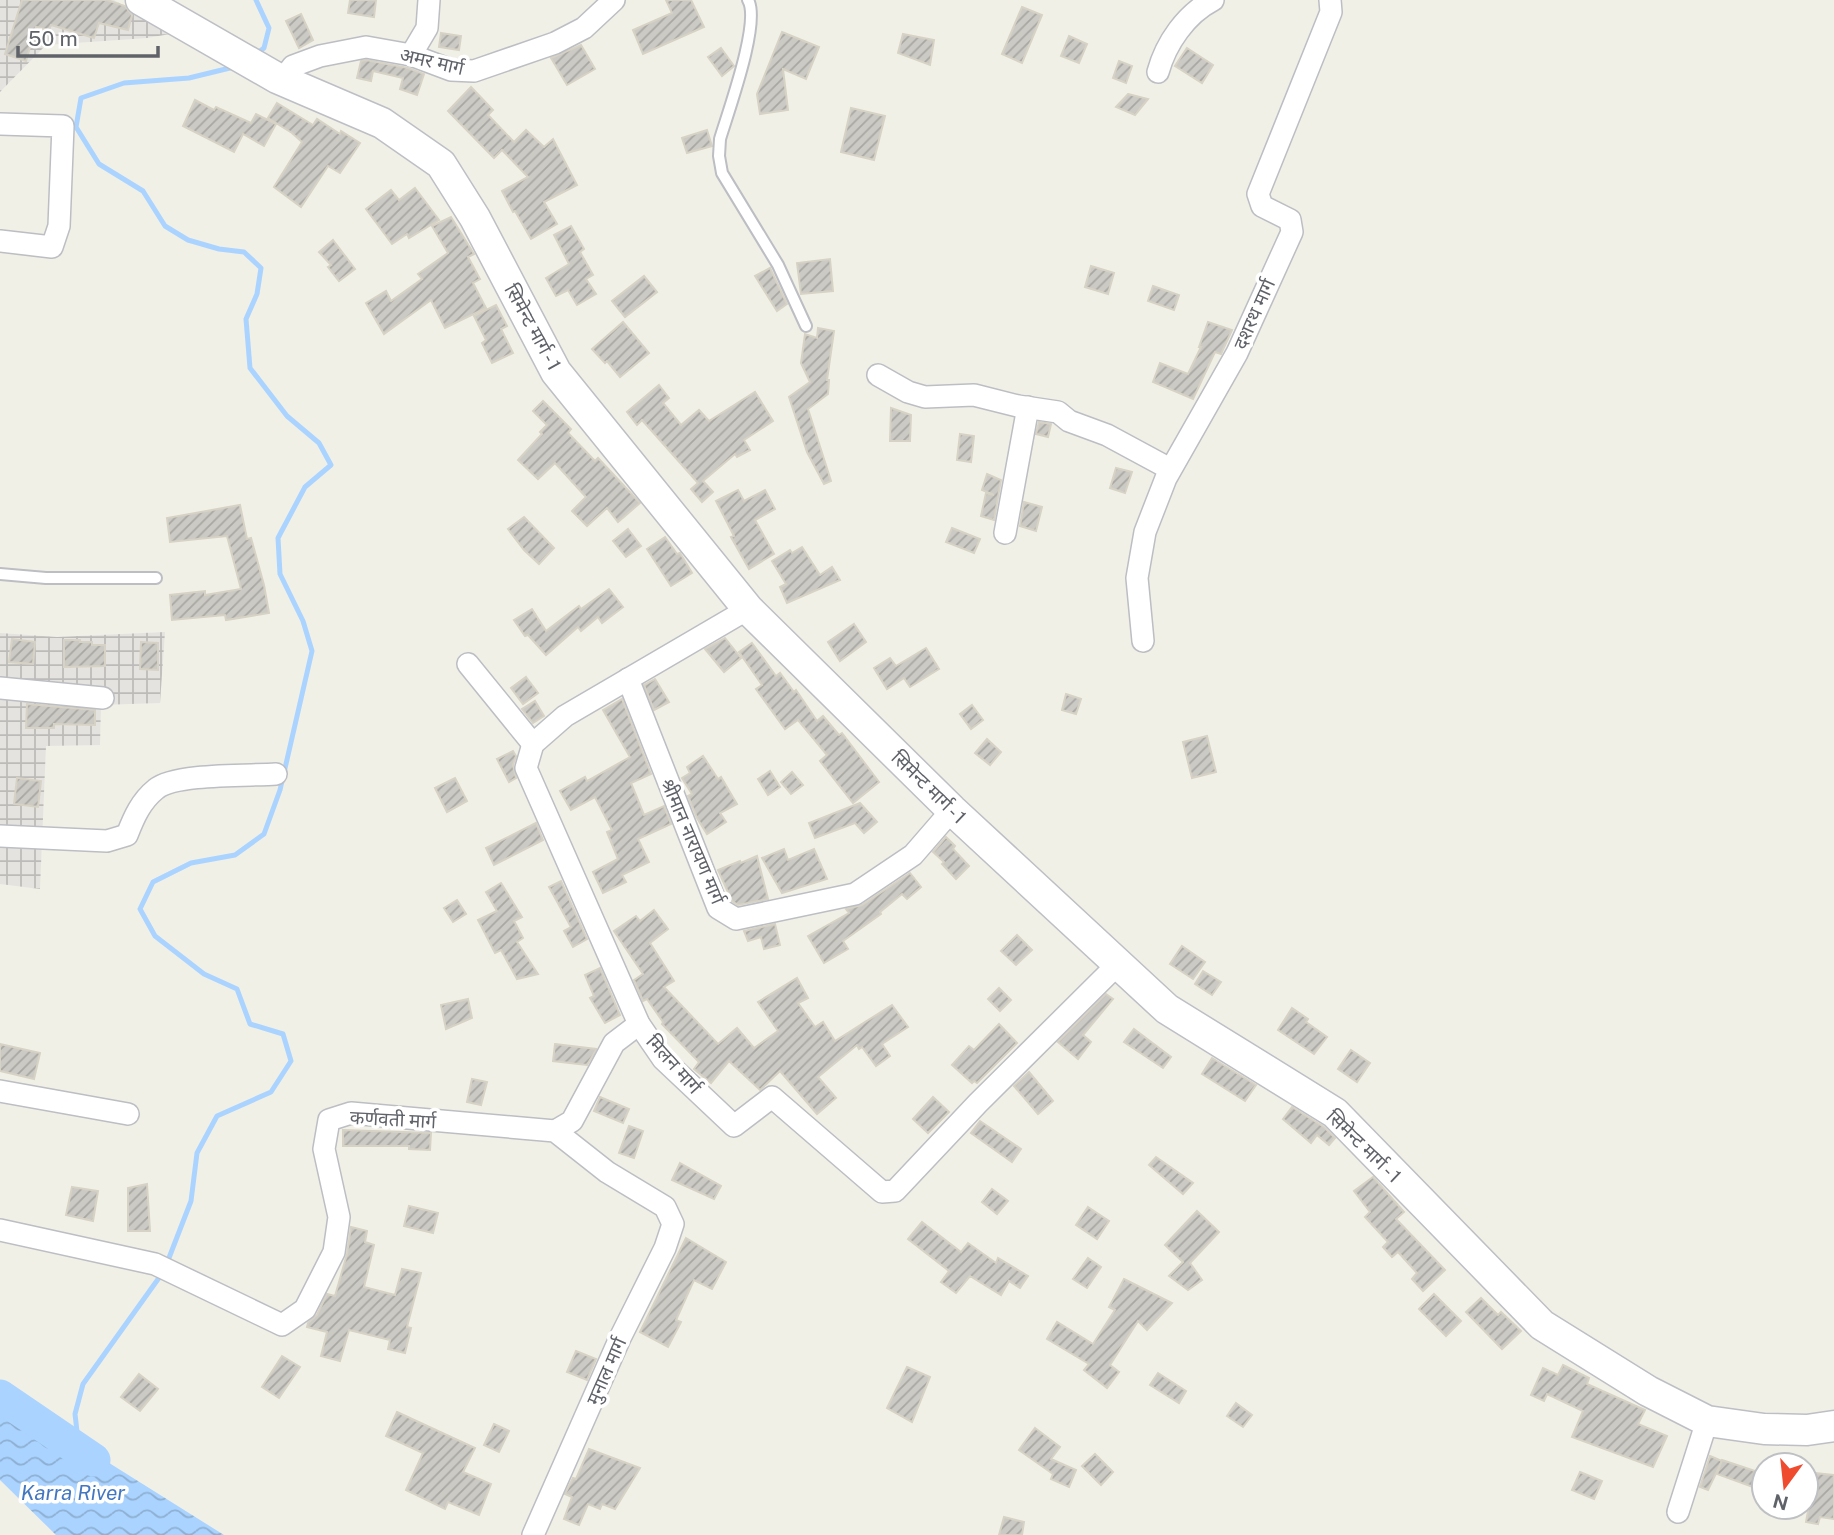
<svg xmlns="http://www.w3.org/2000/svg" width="1834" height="1535" font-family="'Public Sans','Noto Sans Devanagari',sans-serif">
  <defs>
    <pattern id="industrial-grid" width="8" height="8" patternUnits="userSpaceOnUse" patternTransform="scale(1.75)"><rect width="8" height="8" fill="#e5e3df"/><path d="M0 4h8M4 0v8" fill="none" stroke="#bdbbb9"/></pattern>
    <pattern id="water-waves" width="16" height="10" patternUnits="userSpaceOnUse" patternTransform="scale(1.75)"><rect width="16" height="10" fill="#aad4ff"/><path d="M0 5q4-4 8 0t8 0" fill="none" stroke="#8eafd2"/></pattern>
    <pattern id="building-hatch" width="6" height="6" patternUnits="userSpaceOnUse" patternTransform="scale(1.75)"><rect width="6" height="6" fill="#cccac4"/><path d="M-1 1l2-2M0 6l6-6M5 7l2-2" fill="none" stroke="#a9a7a3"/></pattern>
  </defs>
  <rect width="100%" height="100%" fill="#f1f0e7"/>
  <g fill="url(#industrial-grid)">
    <path d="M0 0H114L170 34 147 38 46 45 0 92Z"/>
    <path d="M165 632 160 703 101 705 100 745 46 746 40 889 0 884V633L57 637Z"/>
  </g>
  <path fill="url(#water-waves)" d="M0 1386 33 1411 38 1427 47 1434H63L224 1535H56L0 1480Z"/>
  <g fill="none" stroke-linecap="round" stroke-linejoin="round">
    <g stroke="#aad4ff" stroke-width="5">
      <path d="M255 55 264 48 269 28 256 0"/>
      <path d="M167 1263 191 1201 197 1153 217 1116 271 1092 291 1061 283 1034 250 1024 237 989 204 974 155 936 140 909 153 882 191 863 235 855 264 834 280 790 312 651 303 621 280 574 278 538 305 487 331 465 319 443 287 416 250 368 246 319 257 294 261 268 244 252 219 249 188 240 165 226 143 191 99 164 76 127 81 98 124 83 189 78 234 67"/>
      <path d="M79 1449 75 1414 83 1384 161 1275"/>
    </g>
    <path stroke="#aad4ff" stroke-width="33" d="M0 1396 94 1460"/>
  </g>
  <g fill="url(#building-hatch)" stroke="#d6d2c5" stroke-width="2">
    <path d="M22 0H107L125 6 132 15 128 30 99 23 94 38 51 25 49 30 36 27 26 61 5 54Z"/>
    <path d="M350 0H376L374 17 348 13Z"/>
    <path d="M666 0H691L704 27 643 54 633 30 672 13Z"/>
    <path d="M1022 7 1042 15 1022 63 1002 54Z"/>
    <path d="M301 14 313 40 299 48 286 21Z"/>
    <path d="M782 32 819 47 806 79 783 69 788 110 760 114 757 94Z"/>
    <path d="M441 33 461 36 459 50 439 47Z"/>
    <path d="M903 34 934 40 930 65 898 53Z"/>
    <path d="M1069 36 1087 44 1079 63 1061 56Z"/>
    <path d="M581 45 595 69 567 85 551 58Z"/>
    <path d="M721 48 734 66 722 76 708 57Z"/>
    <path d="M1187 48 1213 65 1202 83 1175 66Z"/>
    <path d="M366 60 408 68 424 74 417 95 400 89 403 78 373 71 371 81 357 78 361 61Z"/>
    <path d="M1119 61 1132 66 1126 83 1113 78Z"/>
    <path d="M471 87 493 110 488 115 514 142 526 130 544 147 553 139 577 185 544 202 557 224 531 239 515 211 513 212 502 191 528 177 502 150 494 158 448 111Z"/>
    <path d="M1128 94 1148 99 1135 115 1116 107Z"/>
    <path d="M195 100 214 110 216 107 251 123 256 114 276 124 264 146 243 134 234 152 183 126Z"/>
    <path d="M277 103 313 125 317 119 340 134 341 131 360 143 340 173 328 166 301 207 274 187 302 142 292 133 268 118Z"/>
    <path d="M851 108 885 116 874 160 841 152Z"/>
    <path d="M707 130 712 146 687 153 682 138Z"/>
    <path d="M415 188 439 220 409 238 407 234 392 244 366 209 391 190 399 200Z"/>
    <path d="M451 217 474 254 468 257 480 279 473 283 486 308 445 328 431 300 384 334 366 303 386 291 391 301 422 279 418 274 448 253 432 226Z"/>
    <path d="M571 226 584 249 580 252 593 275 586 279 596 294 577 305 568 290 556 296 546 278 569 264 554 235Z"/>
    <path d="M333 240 355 269 339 281 328 267 331 265 319 252Z"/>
    <path d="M830 259 833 291 801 294 797 263Z"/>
    <path d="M1091 266 1114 273 1108 294 1085 287Z"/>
    <path d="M770 268 787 304 777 311 755 276Z"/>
    <path d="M644 276 657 292 625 317 612 301Z"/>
    <path d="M1153 286 1179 295 1174 310 1148 301Z"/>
    <path d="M496 305 507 326 501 329 513 353 492 363 482 343 486 340 474 316Z"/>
    <path d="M623 322 649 353 620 377 607 361 605 363 592 349Z"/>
    <path d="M1208 322 1232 330 1221 354 1215 352 1193 399 1153 382 1160 363 1188 374 1201 347H1199Z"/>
    <path d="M818 328 834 331 827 380H829L828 394 808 409 831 481 824 484 807 452 789 397 810 382 801 363 805 334 817 338Z"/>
    <path d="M659 385 669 398 663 403 681 425 699 410 709 421 755 392 773 421 744 440 750 450 737 457 735 454 703 481 713 492 702 502 691 489 698 483 642 420 637 425 627 412Z"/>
    <path d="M543 401 571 429 568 433 595 461 598 458 640 503 618 522 607 508 587 526 572 511 586 497 555 463 538 479 518 460 542 434 540 432 547 425 533 411Z"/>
    <path d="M891 408 911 415 910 441H890Z"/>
    <path d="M1039 422 1051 424 1048 437 1036 434Z"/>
    <path d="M960 434 974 436 971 462 957 460Z"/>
    <path d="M1116 468 1132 472 1125 493 1110 488Z"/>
    <path d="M987 474 1001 480 994 520 981 516 986 493 994 495 982 490Z"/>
    <path d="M738 490 744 501 765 490 775 509 755 520 774 554 749 569 731 537 734 536 716 501Z"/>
    <path d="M1024 502 1042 507 1036 531 1020 526Z"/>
    <path d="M240 505 247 539 251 538 264 585 269 613 226 620 225 615 172 620 170 595 205 591V595L241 589 227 536 170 542 167 518Z"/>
    <path d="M524 517 554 548 539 564 524 550 508 529Z"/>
    <path d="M952 528 980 539 974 553 946 542Z"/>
    <path d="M628 529 641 546 626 557 613 541Z"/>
    <path d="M665 537 677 554 680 553 692 573 671 586 647 549Z"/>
    <path d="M802 547 820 575 832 567 840 580 787 603 780 587 786 584 772 561 790 550 792 553Z"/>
    <path d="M609 589 623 607 602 623 598 617 581 631 578 627 546 655 528 635 525 636 514 620 532 609 546 631 579 606 581 609Z"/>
    <path d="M854 624 866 642 840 661 828 642Z"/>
    <path d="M725 638 741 658 724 672 705 649Z"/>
    <path d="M12 639 35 642 33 664 9 662Z"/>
    <path d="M64 640H80V642H92V645H105V666L64 667Z"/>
    <path d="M141 642 158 643V670L140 669Z"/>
    <path d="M752 643 776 676 780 673 794 692 796 690 817 721 823 716 839 735 842 733 879 782 853 803 820 761 827 755 798 720 785 729 756 689 762 685 739 652Z"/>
    <path d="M926 648 939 669 910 687 904 678 887 689 874 668 890 658 896 666Z"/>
    <path d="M526 677 538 693 523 704 511 688Z"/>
    <path d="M655 679 669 702 654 710 644 685Z"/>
    <path d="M1066 694 1081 699 1076 714 1062 710Z"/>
    <path d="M622 699 651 774 631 783 644 815 664 806 671 824 638 839 649 862 622 875 626 882 603 893 593 872 618 859 607 832 612 830 595 797 571 810 560 791 585 777 587 781 630 757 603 710Z"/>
    <path d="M535 701 544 716 533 723 522 709Z"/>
    <path d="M27 704 95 710V725L54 724V728H26Z"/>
    <path d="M972 705 983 720 971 729 960 714Z"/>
    <path d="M1207 736 1216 772 1192 778 1183 742Z"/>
    <path d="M987 739 1001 752 990 765 975 753Z"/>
    <path d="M513 751 516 756 513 765 516 778 509 782 497 759Z"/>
    <path d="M703 756 718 779 721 777 737 804 720 813 726 822 707 834 697 818 688 796 692 794 682 778 690 773 687 767Z"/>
    <path d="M770 771 780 787 768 795 758 779Z"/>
    <path d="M792 772 803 785 791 794 781 782Z"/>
    <path d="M17 778 41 781 38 807 14 804Z"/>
    <path d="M455 778 467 801 447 812 435 788Z"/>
    <path d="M860 803 877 822 864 833 855 823 815 838 809 823Z"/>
    <path d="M536 823 543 840 494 865 486 848Z"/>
    <path d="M946 837 955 846 953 849 969 866 956 879 942 864 944 862 933 852Z"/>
    <path d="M784 849 788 860 814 849 827 879 782 893 762 858Z"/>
    <path d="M757 856 768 899 738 905 732 901 718 870 740 861 741 863Z"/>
    <path d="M910 873 921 887 907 899 902 894 880 912 881 914 843 941 848 949 824 963 808 936 849 913 846 909 862 905Z"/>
    <path d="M561 881 587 939 573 947 564 931 571 927 549 887Z"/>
    <path d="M501 883 522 917 514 921 523 938 517 942 538 974 517 979 501 950 495 953 478 920 497 911 486 892Z"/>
    <path d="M457 900 466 914 453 922 444 908Z"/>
    <path d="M654 910 668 929 650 943 674 981 664 987 718 1044 737 1028 754 1048 778 1031 758 1002 797 978 808 998 798 1003 815 1027 823 1022 835 1041 892 1005 908 1027 882 1044 890 1056 876 1066 862 1047 859 1049 857 1045 818 1077 836 1098 817 1114 780 1071 760 1090 729 1061 711 1083 694 1069 699 1062 662 1024 663 1022 647 999 643 1001 634 980 643 974 614 931 636 916 640 921Z"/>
    <path d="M775 924 780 945 764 949 761 937 748 941 744 931Z"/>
    <path d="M1017 935 1032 950 1016 965 1001 951Z"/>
    <path d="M1182 946 1205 962 1193 979 1170 964Z"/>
    <path d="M600 968 620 1015 605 1023 590 998 594 996 585 975Z"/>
    <path d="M1203 971 1221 982 1212 995 1195 984Z"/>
    <path d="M999 988 1011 1000 1000 1011 988 999Z"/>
    <path d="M1106 994 1113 999 1083 1035 1091 1042 1078 1059 1058 1042Z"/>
    <path d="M468 999 472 1018 446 1029 441 1005Z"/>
    <path d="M1292 1008 1308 1019 1306 1022 1327 1037 1314 1054 1278 1030Z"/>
    <path d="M999 1024 1017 1043 977 1083 974 1081 972 1083 952 1065 969 1046 974 1050Z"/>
    <path d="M1134 1029 1171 1057 1163 1068 1124 1042Z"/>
    <path d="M0 1044 40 1053 34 1079 0 1071Z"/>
    <path d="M555 1044 596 1049V1050L587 1065 553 1061Z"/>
    <path d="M1351 1050 1370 1063 1357 1082 1338 1069Z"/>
    <path d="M1212 1058 1256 1085 1245 1101 1202 1074Z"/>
    <path d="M1029 1072 1053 1101 1038 1114 1014 1086Z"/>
    <path d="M472 1079 487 1082 481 1105 467 1102Z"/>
    <path d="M600 1097 629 1109 623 1123 594 1111Z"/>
    <path d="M933 1097 949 1112 928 1133 913 1119Z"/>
    <path d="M1292 1107 1324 1127 1335 1138 1329 1145 1317 1135 1311 1143 1283 1119Z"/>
    <path d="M980 1121 1021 1149 1012 1162 971 1133Z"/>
    <path d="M629 1126 643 1131 634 1158 619 1153Z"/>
    <path d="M343 1130 431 1133 430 1150 409 1149V1146H343Z"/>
    <path d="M1156 1157 1193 1183 1183 1194 1149 1165Z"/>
    <path d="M680 1163 721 1186 714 1199 672 1180Z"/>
    <path d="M1373 1177 1404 1212 1396 1219 1445 1270 1423 1291 1412 1279 1417 1273 1398 1252 1392 1257 1383 1247 1388 1242 1365 1217 1370 1212 1354 1191Z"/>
    <path d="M147 1184 150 1231H128V1188Z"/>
    <path d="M72 1187 98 1191 93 1221 66 1215Z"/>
    <path d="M992 1189 1008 1201 997 1214 982 1202Z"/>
    <path d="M409 1206 438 1213 433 1233 404 1226Z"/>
    <path d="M1088 1207 1109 1221 1097 1239 1076 1225Z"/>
    <path d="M1197 1211 1219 1232 1190 1263 1202 1280 1188 1290 1169 1276 1183 1262 1165 1245Z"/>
    <path d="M922 1222 961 1252 968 1243 996 1263 998 1258 1028 1276 1020 1288 1009 1281 1001 1295 970 1276 956 1293 941 1282 949 1271 908 1239Z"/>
    <path d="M351 1227 367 1231 365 1242 374 1245 364 1287 395 1295 402 1269 421 1273 407 1327 411 1328 405 1353 388 1349 390 1340 349 1330 340 1361 321 1356 327 1332 307 1327 308 1323 317 1315 327 1294 335 1296 347 1254Z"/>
    <path d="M686 1238 726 1262 712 1289 694 1280 676 1320 681 1322 668 1347 640 1332Z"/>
    <path d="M1088 1258 1101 1267 1087 1288 1073 1279Z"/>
    <path d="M1124 1279 1172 1303 1147 1330 1138 1321 1110 1365 1119 1372 1107 1388 1084 1370 1089 1364 1047 1339 1057 1322 1093 1344 1115 1310 1109 1307Z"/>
    <path d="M1434 1294 1461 1321 1446 1336 1419 1309Z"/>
    <path d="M1481 1298 1498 1315 1501 1312 1521 1331 1502 1349 1466 1312Z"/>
    <path d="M576 1351 596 1359 587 1380 567 1372Z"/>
    <path d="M282 1356 300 1367 279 1398 262 1387Z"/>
    <path d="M1563 1365 1589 1378 1587 1384 1645 1410 1638 1424 1667 1436 1653 1467 1572 1437 1583 1411 1547 1394 1544 1401 1531 1395 1543 1368 1558 1375Z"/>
    <path d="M907 1367 930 1377 912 1422 887 1408Z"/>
    <path d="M1158 1373 1186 1391 1179 1403 1150 1385Z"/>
    <path d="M139 1374 158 1389 140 1411 121 1397Z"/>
    <path d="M1236 1403 1252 1415 1243 1427 1227 1416Z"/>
    <path d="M397 1412 475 1448 463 1472 491 1484 479 1515 448 1502 445 1509 406 1490 423 1453 386 1436Z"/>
    <path d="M494 1424 509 1431 499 1452 484 1445Z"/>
    <path d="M1035 1428 1060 1447 1051 1459 1076 1470 1069 1487 1051 1479 1053 1474 1019 1450Z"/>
    <path d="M589 1449 640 1468 615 1509 602 1504 600 1509 588 1504 579 1525 564 1519 572 1497 565 1494 573 1478 576 1479Z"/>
    <path d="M1095 1454 1113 1472 1101 1485 1082 1466Z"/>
    <path d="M1710 1456 1722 1461 1708 1490 1700 1487Z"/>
    <path d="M1722 1460 1764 1474V1491L1717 1474Z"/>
    <path d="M1580 1472 1602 1481 1594 1499 1572 1490Z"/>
    <path d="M1815 1473 1834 1475V1519L1820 1517 1818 1524 1806 1522Z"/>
    <path d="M1004 1517 1024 1522 1022 1535H999Z"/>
  </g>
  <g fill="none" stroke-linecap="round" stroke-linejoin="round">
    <defs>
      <g id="lane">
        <path d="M748 0C761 22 728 112 720 139L719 156 722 173 778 265 806 326"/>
        <path d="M0 574 46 578H156"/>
      </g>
      <g id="street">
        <path d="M411 55 427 28 429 0"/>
        <path d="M1158 72C1166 43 1186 14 1213 0"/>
        <path d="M282 80 293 66 320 56 366 47 411 55 451 70 474 71 555 43 584 28 614 0"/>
        <path d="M0 124 63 126 59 226 52 247 0 241"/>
        <path d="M878 375 908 392 925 397 974 395 1018 406 1058 412 1069 421 1107 435 1170 469"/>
        <path d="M1005 533 1028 407"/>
        <path d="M748 609 565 716 533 744 526 768 639 1024 663 1059 734 1126 772 1097 882 1192 895 1191 978 1103 1118 964"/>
        <path d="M1143 641 1137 578 1145 532 1166 478 1237 353 1292 232 1290 220 1262 206 1258 194 1331 12 1330 0"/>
        <path d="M468 664 533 744"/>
        <path d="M628 679 718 908 736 919 855 894 913 855 952 810"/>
        <path d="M0 688 103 698"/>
        <path d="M0 836 107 841 127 835C134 817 141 801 156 789 175 773 250 776 276 774"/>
        <path d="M0 1091 128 1114"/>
        <path d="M555 1131 572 1121 614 1043 639 1024"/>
        <path d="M0 1230 155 1264 282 1325 305 1309 334 1252 339 1217 324 1149 329 1120 351 1113 555 1131 607 1172 665 1207 673 1224 665 1248 620 1338 533 1535"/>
        <path d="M1678 1512 1707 1421"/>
      </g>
      <path id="secondary" d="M141 0 277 78 382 123 441 164 475 218 556 372 748 609 952 810 1167 1009 1335 1113 1542 1325 1648 1391 1707 1421 1764 1429 1807 1430 1834 1426"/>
    </defs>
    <use href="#lane" stroke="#bcbec3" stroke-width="14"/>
    <use href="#street" stroke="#bcbec3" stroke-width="24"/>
    <use href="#secondary" stroke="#bdbfc5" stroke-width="33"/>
    <use href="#lane" stroke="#fff" stroke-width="10"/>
    <use href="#street" stroke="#fff" stroke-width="21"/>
    <use href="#secondary" stroke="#fff" stroke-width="30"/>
  </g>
  <g text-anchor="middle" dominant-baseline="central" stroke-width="7" stroke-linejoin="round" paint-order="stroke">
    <g font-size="19" fill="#5f6268" stroke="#fff">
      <text transform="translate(432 61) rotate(13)">अमर मार्ग</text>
      <text transform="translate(1254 314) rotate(-66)">दशरथ मार्ग</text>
      <text transform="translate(533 327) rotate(61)">सिमेन्ट मार्ग - 1</text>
      <text transform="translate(929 787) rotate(44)">सिमेन्ट मार्ग - 1</text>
      <text transform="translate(693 841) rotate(67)">श्रीमान नारायण मार्ग</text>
      <text transform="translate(674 1064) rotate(48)">मिलन मार्ग</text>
      <text transform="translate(393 1119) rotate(3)">कर्णवती मार्ग</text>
      <text transform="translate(1364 1146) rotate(44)">सिमेन्ट मार्ग - 1</text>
      <text transform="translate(606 1371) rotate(-66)">मुनाल मार्ग</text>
    </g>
    <g font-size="21" font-style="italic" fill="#4377c0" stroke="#fff">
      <text x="73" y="1492">Karra River</text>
    </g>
  </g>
  <g transform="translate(1785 1486) rotate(195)"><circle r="33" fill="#ffffff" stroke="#bfc0c3" stroke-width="2"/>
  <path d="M0-5L12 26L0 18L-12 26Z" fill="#ef4c2f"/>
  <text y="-10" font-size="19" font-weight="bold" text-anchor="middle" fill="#5f6268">N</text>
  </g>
  <path d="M18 46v10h140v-10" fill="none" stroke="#5f6268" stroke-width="3.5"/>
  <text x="28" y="46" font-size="21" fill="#5f6268" stroke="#ffffff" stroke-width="5" paint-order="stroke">50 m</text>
</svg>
